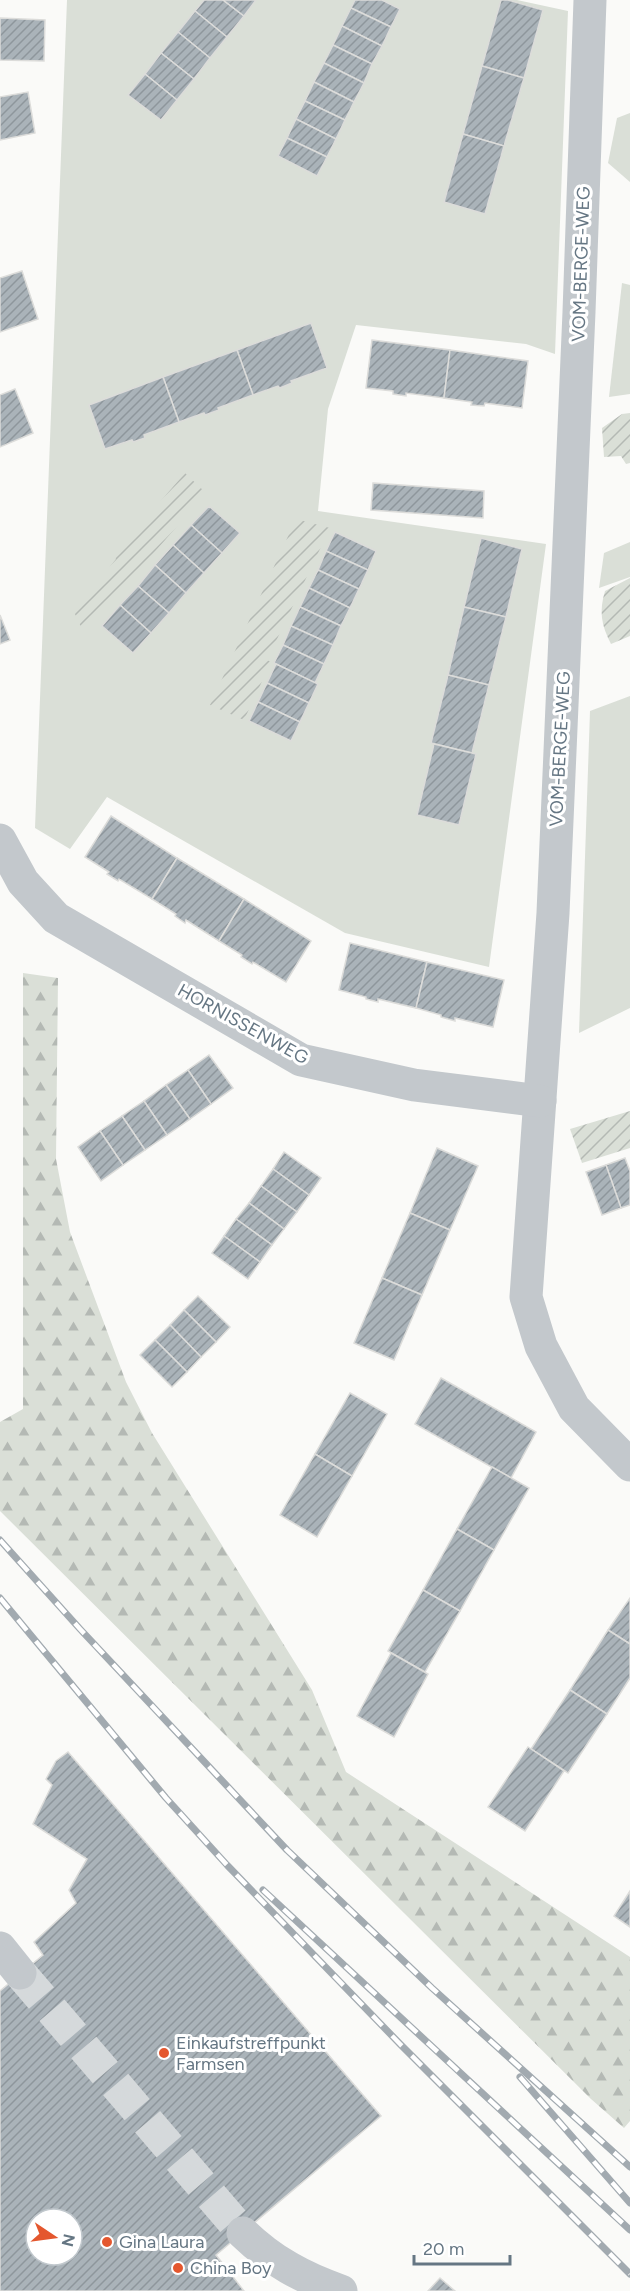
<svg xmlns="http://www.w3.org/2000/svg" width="630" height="2291" font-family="Figtree,sans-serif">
  <defs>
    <pattern id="forest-firs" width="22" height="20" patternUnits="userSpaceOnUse" patternTransform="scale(1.5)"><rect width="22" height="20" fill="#dadfd7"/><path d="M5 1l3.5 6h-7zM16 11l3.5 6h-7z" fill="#b4b9b4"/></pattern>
    <pattern id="garden-furrows" width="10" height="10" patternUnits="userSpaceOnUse" patternTransform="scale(1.5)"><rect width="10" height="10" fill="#dadfd7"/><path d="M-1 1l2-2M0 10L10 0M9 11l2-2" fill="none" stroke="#b4b9b4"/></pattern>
    <pattern id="building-hatch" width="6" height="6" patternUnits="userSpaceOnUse" patternTransform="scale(1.5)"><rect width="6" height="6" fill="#aab3b9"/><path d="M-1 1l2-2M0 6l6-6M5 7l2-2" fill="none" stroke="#8e969c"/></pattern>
  </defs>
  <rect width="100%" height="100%" fill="#fafaf8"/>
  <g fill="#dadfd7">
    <path d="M67 0H517L568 11 555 354 526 344 356 325 328 409 318 511 546 544 489 967 345 933 107 797 70 849 35 828Z"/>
    <path d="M630 113V182L608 163 617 118Z"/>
    <path d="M622 283 630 285V394L609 397Z"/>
    <path d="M630 542V577L599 588 604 553Z"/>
    <path d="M630 696V1008L579 1033 590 711Z"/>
  </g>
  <path fill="url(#forest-firs)" d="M23 973 58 978 56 1159 70 1232 126 1382 152 1433 312 1690 346 1772 630 1957V2121L624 2128 591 2099 0 1511V1422L23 1409Z"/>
  <g fill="url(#garden-furrows)">
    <path d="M630 413V463L626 464 621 456 604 457 602 428 622 414Z"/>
    <path d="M185 473 206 493 84 633 74 612 116 559 114 555Z"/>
    <path d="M296 519 330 528 267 660 271 662 244 720 210 705Z"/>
    <path d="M630 578V636L611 644C601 625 599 611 605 591Z"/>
    <path d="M630 1111V1148L582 1163 570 1129Z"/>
  </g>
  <g fill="url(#building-hatch)" stroke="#dcdcda" stroke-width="1.5" fill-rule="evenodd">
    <path d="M204 0H223L244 16 227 37 195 11Z"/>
    <path d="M223 0H256L244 16Z"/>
    <path d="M355 0H382L400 9 391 27 351 8Z"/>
    <path d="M501 0H508L543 10 524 78 482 66Z"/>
    <path d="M351 8 391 27 382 46 342 26Z"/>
    <path d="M195 11 227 37 210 58 178 32Z"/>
    <path d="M0 18 45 20 44 61 0 60Z"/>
    <path d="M342 26 382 46 372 64 333 45Z"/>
    <path d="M178 32 210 58 194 79 161 53Z"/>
    <path d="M333 45 372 64 364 83 324 63Z"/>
    <path d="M161 53 194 79 177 100 145 74Z"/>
    <path d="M324 63 364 83 354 102 314 82Z"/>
    <path d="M482 66 524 78 504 146 463 134Z"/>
    <path d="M145 74 177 100 161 120 128 95Z"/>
    <path d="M314 82 354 102 345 120 305 101Z"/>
    <path d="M28 92 35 133 0 140V97Z"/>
    <path d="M305 101 345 120 336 139 296 119Z"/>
    <path d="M296 119 336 139 327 157 287 138Z"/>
    <path d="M463 134 504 146 485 214 444 202Z"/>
    <path d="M287 138 327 157 317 176 278 156Z"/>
    <path d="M22 271 38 319 0 332V278Z"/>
    <path d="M311 323 327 368 291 381 292 383 280 388 278 386 253 395 237 350Z"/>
    <path d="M372 340 450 350 444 398 406 393V396L393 394V391L366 388Z"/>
    <path d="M237 350 253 395 218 408 219 410 205 415 204 413 179 422 163 377Z"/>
    <path d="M450 350 528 361 522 408 485 403 484 406 471 405 472 402 444 398Z"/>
    <path d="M163 377 179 422 144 435 145 438 133 442 132 440 105 449 89 405Z"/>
    <path d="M15 389 33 433 0 447V395Z"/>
    <path d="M373 483 484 491 483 518 371 510Z"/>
    <path d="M209 506 240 533 222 553 191 525Z"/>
    <path d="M191 525 222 553 204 573 173 545Z"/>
    <path d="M335 532 376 551 368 570 326 551Z"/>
    <path d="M481 538 522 549 506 617 464 607Z"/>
    <path d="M173 545 204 573 186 593 155 565Z"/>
    <path d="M326 551 368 570 359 589 318 570Z"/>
    <path d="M155 565 186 593 169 613 138 586Z"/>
    <path d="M318 570 359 589 350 608 309 588Z"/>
    <path d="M138 586 169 613 151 633 120 605Z"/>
    <path d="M309 588 350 608 341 626 300 607Z"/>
    <path d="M120 605 151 633 133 653 102 626Z"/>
    <path d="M300 607 341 626 333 645 291 626Z"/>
    <path d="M464 607 506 617 489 685 448 675Z"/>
    <path d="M0 615 10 640 0 644Z"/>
    <path d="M291 626 333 645 324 664 283 645Z"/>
    <path d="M283 645 324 664 315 683 274 663Z"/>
    <path d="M276 664 318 684 309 703 267 683Z"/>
    <path d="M448 675 489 685 472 753 431 743Z"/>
    <path d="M267 683 309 703 300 722 258 702Z"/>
    <path d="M258 702 300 722 291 741 249 721Z"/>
    <path d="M434 744 476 754 459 825 417 815Z"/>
    <path d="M111 816 177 858 152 899 119 879 118 881 107 874 109 872 85 857Z"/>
    <path d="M177 858 244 899 219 941 186 920 185 923 175 916 176 914 152 899Z"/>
    <path d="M244 899 311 941 286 982 253 962 252 964 241 957 242 955 219 941Z"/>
    <path d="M350 943 427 962 416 1008 378 999V1002L366 999V997L339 990Z"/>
    <path d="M427 962 504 980 493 1027 455 1018V1021L441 1017V1015L416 1008Z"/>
    <path d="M209 1055 233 1088 211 1104 188 1070Z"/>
    <path d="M188 1070 211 1104 190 1119 166 1085Z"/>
    <path d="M166 1085 190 1119 167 1135 144 1101Z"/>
    <path d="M144 1101 167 1135 145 1150 122 1116Z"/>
    <path d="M122 1116 145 1150 123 1165 100 1131Z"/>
    <path d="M100 1131 123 1165 101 1181 78 1147Z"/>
    <path d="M437 1148 478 1166 450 1230 410 1213Z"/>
    <path d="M284 1152 321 1178 309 1195 273 1169Z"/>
    <path d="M625 1158 630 1171V1205L621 1208 606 1165Z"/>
    <path d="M606 1165 621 1208 602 1215 586 1172Z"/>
    <path d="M273 1169 309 1195 297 1212 261 1186Z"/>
    <path d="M261 1186 297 1212 284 1229 249 1203Z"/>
    <path d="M249 1203 284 1229 272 1245 236 1219Z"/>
    <path d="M410 1213 450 1230 422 1295 382 1278Z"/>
    <path d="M236 1219 272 1245 260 1262 224 1236Z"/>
    <path d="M224 1236 260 1262 248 1279 212 1253Z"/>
    <path d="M382 1278 422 1295 394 1360 354 1343Z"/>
    <path d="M198 1296 230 1327 216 1342 184 1310Z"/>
    <path d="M184 1310 216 1342 201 1357 170 1325Z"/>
    <path d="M170 1325 201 1357 187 1372 155 1340Z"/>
    <path d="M155 1340 187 1372 172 1387 140 1355Z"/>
    <path d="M441 1378 536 1432 511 1478 415 1424Z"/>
    <path d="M350 1393 387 1414 352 1476 315 1454Z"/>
    <path d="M315 1454 352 1476 317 1537 280 1515Z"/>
    <path d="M492 1467 529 1488 494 1550 457 1529Z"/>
    <path d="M457 1529 494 1550 460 1611 423 1590Z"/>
    <path d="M423 1590 460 1611 425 1672 388 1651Z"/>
    <path d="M630 1598V1644L608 1630Z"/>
    <path d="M608 1630 630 1644V1678L607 1714 570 1690Z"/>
    <path d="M391 1653 428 1674 394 1737 357 1716Z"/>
    <path d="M570 1690 607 1714 568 1773 531 1749Z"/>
    <path d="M528 1747 564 1771 525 1831 488 1807Z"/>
    <path d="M68 1752 381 2116 216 2255 244 2291H0V1991L43 1955 34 1942 76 1903 69 1890 87 1859 33 1824 52 1785 46 1779 56 1761ZM36 2219H72V2255H36Z"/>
    <path d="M630 1891V1927L614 1916Z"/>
    <path d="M440 2278 455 2291H428Z"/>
  </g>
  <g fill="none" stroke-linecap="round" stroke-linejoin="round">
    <path stroke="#d5d9db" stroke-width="33" stroke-dasharray="33 16" stroke-linecap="butt" d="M20 1973 243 2233"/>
    <g stroke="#c3c8cc" stroke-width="33">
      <path d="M590 0 579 312 553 913 526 1297 541 1346 574 1408 630 1465"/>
      <path d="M0 840 23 882 56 918 301 1060 414 1085 540 1101"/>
      <path d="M0 1948 20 1973"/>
      <path d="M243 2233C272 2261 303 2278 341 2291"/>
    </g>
    <defs>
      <g id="rail">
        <path d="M0 1540 80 1629 287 1850 432 1988 630 2167"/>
        <path d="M0 1598 166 1798 227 1865 400 2044 630 2274"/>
        <path d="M263 1890 630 2230"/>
        <path d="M520 2077 630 2203"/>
      </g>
    </defs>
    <use href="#rail" stroke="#a2aab0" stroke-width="7"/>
    <use href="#rail" stroke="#fff" stroke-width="4.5" stroke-dasharray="14" stroke-linecap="butt"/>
  </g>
  <g fill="#e4572e" stroke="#fff" stroke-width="2">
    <circle cx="164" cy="2053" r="6"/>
    <circle cx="107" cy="2242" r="6"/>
    <circle cx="178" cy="2268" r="6"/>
  </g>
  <g text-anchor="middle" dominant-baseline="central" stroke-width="6" stroke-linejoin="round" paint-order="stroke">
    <g font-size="18" fill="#657683" stroke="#fff">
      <text transform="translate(581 264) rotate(-88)">VOM-BERGE-WEG</text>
      <text transform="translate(560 749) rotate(-87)">VOM-BERGE-WEG</text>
      <text transform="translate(243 1024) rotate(29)">HORNISSENWEG</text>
    </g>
    <g font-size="18" fill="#657683" stroke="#fff" text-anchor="start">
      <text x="176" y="2043">Einkaufstreffpunkt<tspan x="176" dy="21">Farmsen</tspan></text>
      <text x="119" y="2242">Gina Laura</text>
      <text x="190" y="2268">China Boy</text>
    </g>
  </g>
  <g transform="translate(54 2237) rotate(103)"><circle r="28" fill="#ffffff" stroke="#c1c8cd" stroke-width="1.5"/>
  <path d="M0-4.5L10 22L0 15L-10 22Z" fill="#e4572e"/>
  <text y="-9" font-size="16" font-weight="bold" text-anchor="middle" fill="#657683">N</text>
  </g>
  <path d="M414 2255v9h96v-9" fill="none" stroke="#657683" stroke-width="3"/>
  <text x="423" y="2255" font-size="18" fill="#657683" stroke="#ffffff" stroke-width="4.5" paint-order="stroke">20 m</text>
</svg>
